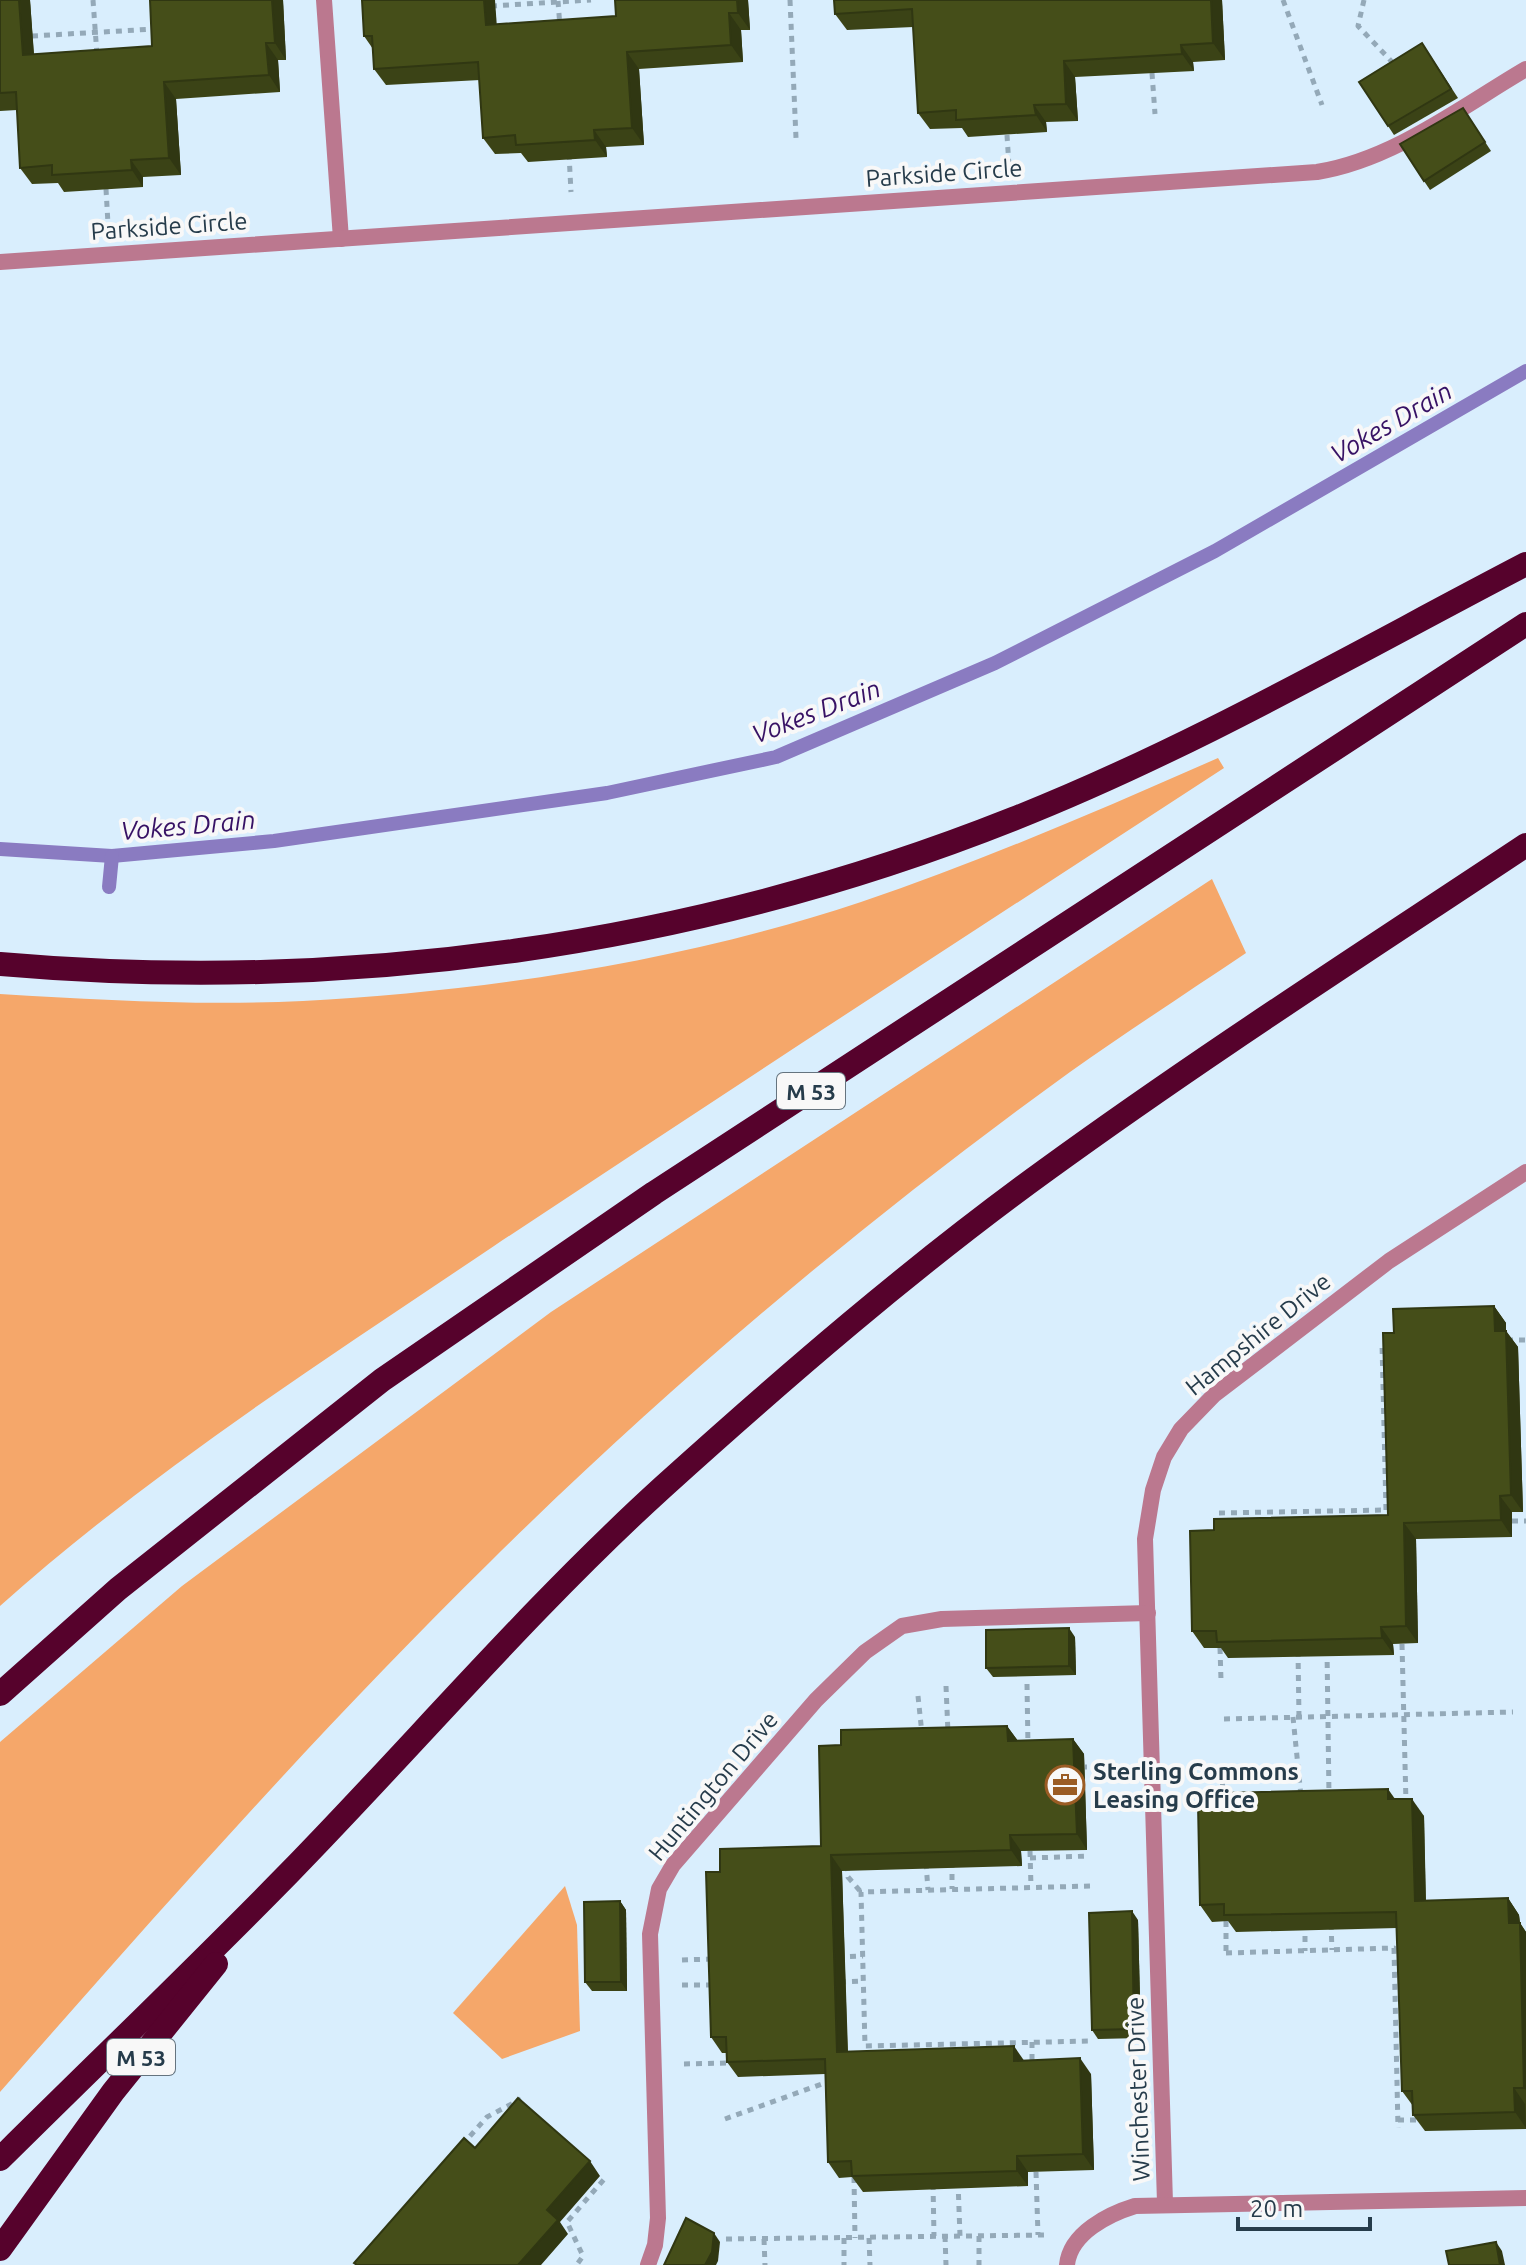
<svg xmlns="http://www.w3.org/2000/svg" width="1526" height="2265" font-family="Ubuntu,sans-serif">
  <rect width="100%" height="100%" fill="#d9eefd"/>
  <g fill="#f5a76a">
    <path d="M1218 758 1224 768C980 927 736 1085 494 1246 326 1359 151 1471 0 1606V994C101 1000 202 1006 303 1001 490 991 683 961 861 902 982 861 1100 810 1218 758Z"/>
    <path d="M1212 879 1246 953C1188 992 1128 1031 1070 1072 866 1219 670 1384 491 1561 319 1730 159 1911 0 2092V1742L182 1586 551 1312Z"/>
    <path d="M565 1886 577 1925 580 2031 502 2059 453 2013Z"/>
  </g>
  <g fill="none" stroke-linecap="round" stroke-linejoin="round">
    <g stroke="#8a7bc1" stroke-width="14">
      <path d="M0 849 112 856 274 841 607 793 776 757 995 663 1215 551 1526 371"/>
      <path d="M109 887 112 856"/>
    </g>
    <g stroke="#94a9b8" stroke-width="5" stroke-dasharray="6 6" stroke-linecap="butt">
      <path d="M93 0 97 55"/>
      <path d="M790 0 796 138"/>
      <path d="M1283 0 1322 105"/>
      <path d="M1364 0 1358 26 1394 64"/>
      <path d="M558 1 560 27"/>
      <path d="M491 6 591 0"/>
      <path d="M32 36 155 29"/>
      <path d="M1152 73 1155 114"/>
      <path d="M1007 135 1009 166"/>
      <path d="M569 154 571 192"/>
      <path d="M106 189 108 224"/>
      <path d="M1507 1340H1526"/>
      <path d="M1389 1343H1382L1386 1510 1391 1516"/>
      <path d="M1512 1521H1526"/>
      <path d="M1218 1524V1513L1386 1510"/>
      <path d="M1402 1644 1406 1803"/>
      <path d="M1220 1648 1221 1680"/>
      <path d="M1327 1650 1329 1796"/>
      <path d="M1298 1651 1299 1717"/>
      <path d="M1027 1684 1028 1747"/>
      <path d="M946 1686 948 1733"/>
      <path d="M918 1696 922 1734"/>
      <path d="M1293 1717 1301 1796"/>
      <path d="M1224 1719 1513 1712"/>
      <path d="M1085 1767H1087"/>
      <path d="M1222 1768 1223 1799"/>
      <path d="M1030 1851 1031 1887"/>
      <path d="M1030 1858 1089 1856"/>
      <path d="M952 1862V1889"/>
      <path d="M926 1863 928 1890"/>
      <path d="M847 1865 848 1877 861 1892"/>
      <path d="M1090 1886 861 1892 865 2046 1092 2041"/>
      <path d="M1226 1921V1957"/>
      <path d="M1305 1924V1951"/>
      <path d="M1331 1924 1332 1950"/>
      <path d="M1226 1953 1394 1948 1398 2128"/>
      <path d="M838 1957 863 1956"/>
      <path d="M682 1960 712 1959"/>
      <path d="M840 1982 864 1981"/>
      <path d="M682 1985H713"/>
      <path d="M1032 2042V2065"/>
      <path d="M684 2064 731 2063"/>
      <path d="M725 2119 830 2081"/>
      <path d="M1398 2120H1424"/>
      <path d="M462 2145 487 2117 521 2099"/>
      <path d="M1036 2172 1038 2235"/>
      <path d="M854 2177 855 2238"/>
      <path d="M958 2182 960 2236"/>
      <path d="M933 2184 934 2236"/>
      <path d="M945 2236 946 2265"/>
      <path d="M979 2236V2265"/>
      <path d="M844 2238V2265"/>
      <path d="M869 2238 870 2265"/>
      <path d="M726 2239 1045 2235"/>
      <path d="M764 2239 765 2265"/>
      <path d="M578 2263 583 2256 567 2222 606 2177"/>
    </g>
    <g stroke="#bb788f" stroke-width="16">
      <path d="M324 0 341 239"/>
      <path d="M0 262 1317 172C1393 160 1461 107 1526 69"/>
      <path d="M1165 2203 1145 1539 1153 1490 1164 1457 1181 1429 1214 1395 1389 1261 1526 1172"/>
      <path d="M648 2265 655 2245 658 2218 650 1934 659 1889 673 1865 816 1700 865 1652 902 1626 942 1619 1148 1613"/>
      <path d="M1067 2265C1070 2233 1109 2214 1135 2206L1526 2198"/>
    </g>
    <g stroke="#56022c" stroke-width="24">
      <path d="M0 964C345 994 691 947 1013 819 1190 749 1357 652 1526 564"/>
      <path d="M0 1694 118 1589 382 1380 654 1193 1526 624"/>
      <path d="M0 2159C96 2064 194 1970 289 1873 414 1745 530 1608 663 1487 786 1376 912 1267 1046 1170 1203 1056 1365 952 1526 845"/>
      <path d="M0 2249 113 2092 216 1964"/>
    </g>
  </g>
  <g fill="#3b4316">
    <path d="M0 0H30L34 54 152 46 283 0 286 60H278L280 92 176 99 181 175 143 177V187L64 192 58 183 32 184 20 168 17 110 0 111Z"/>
    <path d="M615 0H748L750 30H741L743 62 639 69 644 145 606 147 607 157 528 162 521 153 495 154 483 138 480 80 386 85 374 69 373 49 364 36 496 24 616 16Z"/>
    <path d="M834 0H1222L1225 60 1193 62 1194 71 1075 77 1078 121 1046 122 1047 132 968 137 962 128 930 129 918 113 913 27 847 30 835 14Z"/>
    <path d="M1422 43 1458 98 1394 135 1359 82Z"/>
    <path d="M1463 108 1491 151 1430 190 1424 181Z"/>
    <path d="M1494 1306 1506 1323V1331L1518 1347 1523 1512H1512V1537L1416 1539 1418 1643 1393 1644 1394 1655 1228 1658 1221 1648H1204L1192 1631 1214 1530 1388 1515 1394 1333Z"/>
    <path d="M1075 1637 1076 1675 993 1677 986 1668Z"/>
    <path d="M1007 1726 1018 1741 1073 1739 1084 1754 1087 1850 1021 1851 1022 1866 842 1871 848 2051 1024 2061 1091 2074 1094 2170 1028 2172V2186L863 2192 852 2177 839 2178 828 2162 825 2074 738 2077 727 2062V2053H722L711 2037 720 1872 821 1846 841 1745Z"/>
    <path d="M1395 1799 1424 1816 1426 1901 1508 1898 1519 1915 1520 1923 1526 1932V2129L1425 2131 1413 2115V2106L1402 2091 1397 1928 1236 1932 1228 1921 1212 1922 1200 1905Z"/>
    <path d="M620 1901 626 1910 627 1991H592L585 1982Z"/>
    <path d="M1138 1920 1141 2038 1098 2039 1092 2030Z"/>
  </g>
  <g fill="#303712">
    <path d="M20 0H30L35 72 23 55Z"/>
    <path d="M272 0H283L286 60 275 43Z"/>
    <path d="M484 0H495L498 42 486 25Z"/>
    <path d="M737 0H748L750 30 738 13Z"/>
    <path d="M1211 0H1222L1225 60 1213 43Z"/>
    <path d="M729 13 741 30 743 62 731 45Z"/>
    <path d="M266 43 278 60 280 92 269 75Z"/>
    <path d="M1181 45 1193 62 1194 71 1182 54Z"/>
    <path d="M627 52 639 69 644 145 632 128Z"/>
    <path d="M1064 61 1075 77 1078 121 1066 104Z"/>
    <path d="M164 82 176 99 181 175 169 158Z"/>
    <path d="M1034 105 1046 122 1047 132 1036 115Z"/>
    <path d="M594 130 606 147 607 157 595 140Z"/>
    <path d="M131 160 143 177V187L132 170Z"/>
    <path d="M1494 1306 1506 1323V1331L1518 1347 1523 1512 1511 1495 1495 1331Z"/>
    <path d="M1500 1496 1512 1512V1537L1501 1520Z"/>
    <path d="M1404 1523 1416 1539 1418 1643 1406 1626Z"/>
    <path d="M1381 1627 1393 1644 1394 1655 1382 1638Z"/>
    <path d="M1069 1628 1075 1637 1076 1675 1069 1666Z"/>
    <path d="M1007 1726 1018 1741H1008Z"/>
    <path d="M1073 1739 1084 1754 1087 1850 1077 1834Z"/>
    <path d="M1388 1789 1400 1806 1388 1799Z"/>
    <path d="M1412 1799 1424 1816 1426 1918 1415 1901Z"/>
    <path d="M1010 1835 1021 1851 1022 1866 1011 1850Z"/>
    <path d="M831 1855 842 1871 848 2067 837 2052Z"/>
    <path d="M1508 1898 1519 1915 1520 1923 1526 1932V2090L1524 2088 1509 1923Z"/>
    <path d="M620 1901 626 1910 627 1991 621 1982Z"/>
    <path d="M1132 1911 1138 1920 1141 2038 1134 2029Z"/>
    <path d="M1014 2046 1025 2062 1014 2061Z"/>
    <path d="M1080 2058 1091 2074 1094 2170 1083 2154Z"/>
    <path d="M1514 2088 1525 2104 1526 2128 1515 2112Z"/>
    <path d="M1017 2156 1028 2172V2186L1017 2171Z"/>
    <path d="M590 2161 600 2176 560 2222 568 2234 541 2265H518L547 2210Z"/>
    <path d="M714 2233 720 2242 718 2261 716 2265H705Z"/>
    <path d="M1496 2242 1502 2251 1505 2265H1500Z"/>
  </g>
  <g fill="#454e19" stroke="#303712" stroke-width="2">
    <path d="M0 0H19L23 55 152 46 150 0H272L275 43H266L269 75 164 82 169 158 131 160 132 170 52 175V165L20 168 16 92 0 93Z"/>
    <path d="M362 0H484L486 25 616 16 615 0H737L738 13H729L731 45 627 52 632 128 594 130 595 140 516 145 515 135 483 138 478 62 374 69 372 36H364Z"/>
    <path d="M834 0H1211L1213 43 1181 45 1182 54 1064 61 1066 104 1034 105 1036 115 956 120V110L918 113 912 9 835 14Z"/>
    <path d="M1422 43 1451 89 1388 126 1359 82Z"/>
    <path d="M1463 108 1485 142 1424 181 1400 144Z"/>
    <path d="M1494 1306 1495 1331H1506L1511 1495 1500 1496 1501 1520 1404 1523 1406 1626 1381 1627 1382 1638 1217 1642 1216 1631H1192L1190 1531 1214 1530V1519L1388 1515 1383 1333H1394L1393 1309Z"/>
    <path d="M1069 1628V1666L986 1668V1630Z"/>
    <path d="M1007 1726 1008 1741 1073 1739 1077 1834 1010 1835 1011 1850 831 1855 837 2052 1014 2046V2061L1080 2058 1083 2154 1017 2156V2171L852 2176 851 2161 828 2162 825 2059 727 2062 726 2037H711L706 1872H720V1849L821 1846 819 1746 841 1745V1730Z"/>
    <path d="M1388 1789V1799H1412L1415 1901 1508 1898 1509 1923H1520L1524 2088H1514L1515 2112 1413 2115 1412 2091H1402L1396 1912 1224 1915V1904L1200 1905 1198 1804 1223 1803 1222 1793Z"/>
    <path d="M620 1901 621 1982H585L584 1902Z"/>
    <path d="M1132 1911 1134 2029 1092 2030 1089 1913Z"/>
    <path d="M518 2098 590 2161 547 2210 558 2220 518 2265H357L354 2263 464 2138 475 2148Z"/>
    <path d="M686 2218 714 2233 712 2252 705 2265H664Z"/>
    <path d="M1496 2242 1500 2265H1449L1446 2251Z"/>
  </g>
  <defs>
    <symbol id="office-ring" viewBox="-11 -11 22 22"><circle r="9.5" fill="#f8f8f8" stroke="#9b5c24" stroke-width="1.5"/><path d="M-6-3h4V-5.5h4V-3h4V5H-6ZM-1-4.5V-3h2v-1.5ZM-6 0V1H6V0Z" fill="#9b5c24"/></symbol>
  </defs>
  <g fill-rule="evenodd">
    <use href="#office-ring" x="1043" y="1763" width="44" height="44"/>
  </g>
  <g text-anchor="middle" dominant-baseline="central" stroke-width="8" stroke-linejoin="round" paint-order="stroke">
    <g fill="#f8f8f8" stroke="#65747f" stroke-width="2">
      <rect x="777" y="1073" width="68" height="36" rx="6"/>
      <rect x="107" y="2039" width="68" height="36" rx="6"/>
    </g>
    <g font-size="22" font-weight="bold" fill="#263c4b">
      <text x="811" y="1091">M 53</text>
      <text x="141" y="2057">M 53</text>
    </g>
    <g font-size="24" fill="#263c4b" stroke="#f8f8f8">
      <text transform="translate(944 173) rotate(-4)">Parkside Circle</text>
      <text transform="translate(169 226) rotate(-4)">Parkside Circle</text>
      <text transform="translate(1258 1334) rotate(-39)">Hampshire Drive</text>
      <text transform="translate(713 1786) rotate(-50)">Huntington Drive</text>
      <text transform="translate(1138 2089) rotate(-92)">Winchester Drive</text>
    </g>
    <g font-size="24" font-weight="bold" fill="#263c4b" stroke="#f8f8f8" text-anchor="start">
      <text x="1093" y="1771">Sterling Commons<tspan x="1093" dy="28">Leasing Office</tspan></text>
    </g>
    <g font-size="26" font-style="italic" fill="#371265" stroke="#f8f8f8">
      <text transform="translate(1391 422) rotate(-30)">Vokes Drain</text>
      <text transform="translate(816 711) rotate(-21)">Vokes Drain</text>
      <text transform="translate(188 825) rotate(-5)">Vokes Drain</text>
    </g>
  </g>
  <path d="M1238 2217v12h132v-12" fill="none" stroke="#263c4b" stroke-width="4"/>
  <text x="1250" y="2217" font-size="24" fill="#263c4b" stroke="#f8f8f8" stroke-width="6" paint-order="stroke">20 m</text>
</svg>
